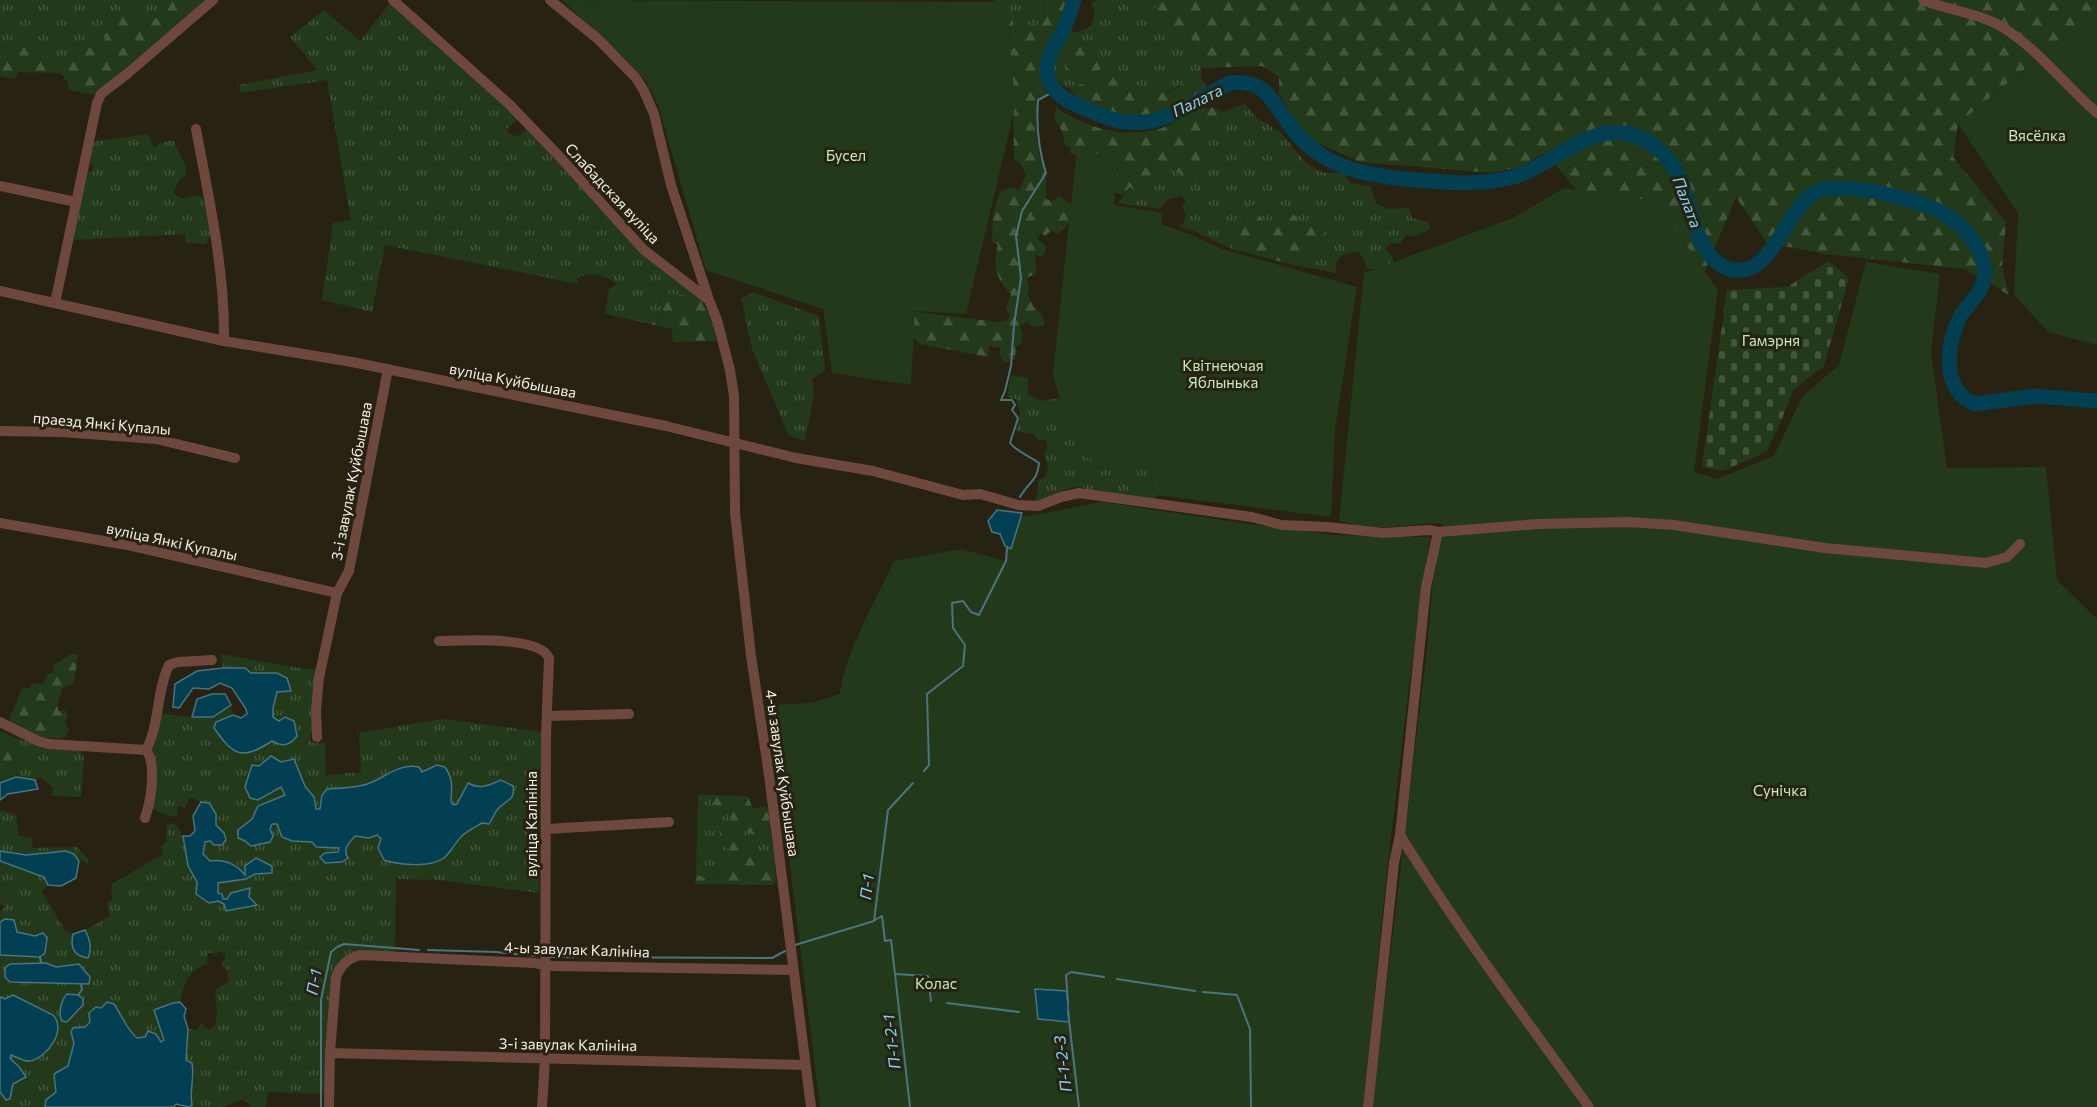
<svg xmlns="http://www.w3.org/2000/svg" width="2097" height="1107" font-family="Commissioner,sans-serif">
  <defs>
    <pattern id="grass-tufts" width="24" height="20" patternUnits="userSpaceOnUse" patternTransform="scale(1.5)"><rect width="24" height="20" fill="#223a19"/><path d="M3 7l-1-3M5 7V3M7 7l1-3M15 17l-1-3M17 17v-4M19 17l1-3" fill="none" stroke="#43573a"/></pattern>
    <pattern id="forest-firs" width="22" height="20" patternUnits="userSpaceOnUse" patternTransform="scale(1.5)"><rect width="22" height="20" fill="#223a19"/><path d="M5 1l3.5 6h-7zM16 11l3.5 6h-7z" fill="#43573a"/></pattern>
    <pattern id="cemetery-stones" width="16" height="16" patternUnits="userSpaceOnUse" patternTransform="scale(1.5)"><rect width="16" height="16" fill="#223a19"/><path d="M2 7V4a2 2 0 0 1 4 0v3zM10 15v-3a2 2 0 0 1 4 0v3z" fill="#43573a"/></pattern>
  </defs>
  <rect width="100%" height="100%" fill="#282213"/>
  <g fill="url(#grass-tufts)" fill-rule="evenodd">
    <path d="M0 0H163L161 7V14L154 20 141 18 119 25 115 34 100 48 89 38 87 49 72 61 35 51 22 36 0 51Z"/>
    <path d="M994 0H1043L1045 19 1034 29 1015 36 997 14Z"/>
    <path d="M1097 0H1158L1162 4 1155 27C1163 28 1173 28 1180 31 1196 37 1203 62 1201 78L1197 75C1157 101 1142 101 1099 80L1093 85 1079 84 1073 92C1069 86 1062 86 1058 81 1045 67 1061 43 1069 31L1077 33 1091 26 1095 12 1091 3Z"/>
    <path d="M391 2 518 119 507 129V132L518 137 526 129 624 233 702 299 660 293 663 314 651 324 605 314 609 289 617 284C604 274 591 271 577 278L579 284 385 245 372 312 322 300 333 223 351 220 327 80 240 93 239 85 317 70 290 37 324 10 360 41Z"/>
    <path d="M1245 104 1257 118 1280 132 1308 165 1324 173H1343L1350 183 1370 186 1376 203 1387 209 1409 208 1412 218 1428 222 1430 229 1414 236 1406 235 1400 244 1391 243 1385 248 1392 256 1394 266 1377 270 1366 268 1365 260 1358 252C1343 252 1334 257 1336 273L1289 264 1295 257H1307L1316 239 1306 225 1299 223 1297 217 1280 225 1264 222 1253 205 1242 211C1248 232 1240 232 1232 249L1194 231 1178 227 1184 222 1186 214 1182 207 1186 200 1181 196 1169 199 1160 209 1118 203 1149 166 1159 160 1174 166 1187 183 1202 160 1191 142 1202 129 1215 125 1223 112Z"/>
    <path d="M148 134 154 148 159 143 173 140 186 166V176L179 180 173 193 182 199 198 195 203 198C207 212 215 231 206 244L186 243 185 234 74 240 73 236 86 172 93 170 94 166 90 163 91 149 95 141Z"/>
    <path d="M752 292 819 316 825 370 812 379 814 395 805 441 789 436 752 349 741 298 748 296Z"/>
    <path d="M1011 375 1028 378V394L1041 401 1060 398 1066 421 1151 468 1152 484 1157 495 1154 500 1087 492V489C1072 481 1049 500 1034 501L1038 493V481L1046 476 1048 466 1044 454 1048 448 1046 440H1038L1033 434 1016 431 1020 413 1016 399 1007 397Z"/>
    <path d="M220 654 306 669H318L314 731 310 733V739L314 743H325L326 775 361 772 359 733 441 719 543 732 539 893 439 880 396 879 395 954 360 953 338 967 326 1094 268 1092 266 1107H252L243 1099 223 1107H189L192 1105 190 1093 195 1076 186 1061 188 1029 197 1030 201 1023 205 1028 210 1029 215 1025 217 1012 215 990 229 981 227 970 221 963 226 958 224 953 220 951 216 954 208 953 207 964C186 972 185 983 180 1002L173 1003 154 1010 164 1040 161 1042 145 1037 137 1038 131 1033 128 1024 90 1022 85 1027 74 1028V1043L68 1066 54 1074 56 1092 46 1100 45 1107H0V1092L6 1100C14 1091 15 1079 20 1068L9 1058 11 1055 24 1060 5 999 0 997V955L10 954 35 936 17 932 5 919 0 922V910H3L4 906 0 904V861L45 877 48 885 42 892 66 932 73 934 72 940 90 937 85 930 110 916 107 903 113 899 111 891 112 884 163 854 161 846 167 841 166 826 174 823C188 837 182 849 188 866 192 877 212 900 223 904 233 906 246 904 257 904L249 897 250 888 227 899H223L218 894V883L246 879 255 874 272 873V866L245 876 211 861 203 854 205 842 224 833 216 825V814L209 803 201 802 190 797 185 808 178 806 177 815 170 817 153 809 150 749 155 744 160 714 192 717H213L231 705 233 715 216 722 214 728C226 745 240 762 261 748 265 746 270 743 273 739 276 734 277 726 279 721L273 718V708L277 692V673H251L245 668H223ZM294 759 305 787 314 797 316 809H320L322 795 327 789 368 784 396 769 421 773 437 765 446 767C453 778 452 788 451 802L453 805 457 804 474 787 487 786 501 780 511 800 497 809 489 824C463 821 459 852 440 860 434 863 423 863 416 865L377 835 368 838 356 836C349 844 343 848 347 859L342 862 325 863 321 857 325 853 339 852V848L316 847 312 842C295 841 285 839 277 824H272L270 829 273 836 251 846 238 830 252 819 258 806 285 795 281 786 267 793ZM46 963C57 967 62 968 72 963L49 984 10 982 5 977Z"/>
    <path d="M15 738 48 747 80 750 84 757 81 797 52 796 53 788 41 777 35 780 16 777 25 760Z"/>
    <path d="M698 795H712L713 803 731 805 732 821H722L719 829 733 851 723 857 719 874 707 879 696 874Z"/>
    <path d="M0 810 16 815 19 836 33 838 32 848 77 847 89 860 88 864 66 851 26 855 0 851Z"/>
    <path d="M744 831H762L767 838 771 837 775 864 758 863 740 842Z"/>
  </g>
  <g fill="url(#forest-firs)">
    <path d="M163 0H210L126 71 94 95 69 90 67 81 60 73 19 72 14 79 0 76V51L22 35 35 51 72 61 87 49 85 42 89 37 100 47 105 43 104 35 108 32 115 34 119 25 114 17 120 10 133 8 141 18 154 20 161 14V7Z"/>
    <path d="M1043 0H1069L1062 24 1041 59 1040 77 1047 96 1038 100 1036 126 1039 153 1046 173V199L1052 201 1059 196 1071 204 1069 224 1058 234 1051 231 1045 236 1041 233 1037 239 1046 246 1045 254 1040 257 1035 254 1036 274 1026 278 1029 289 1027 294 1034 307 1043 316 1044 324 1039 327 1032 326 1027 322 1019 326 1023 333 1021 343 1016 347 1015 359 1005 363 1000 355V348L989 346 988 357 920 344 908 333 909 311 998 322 1008 320 1010 315 1006 309 1011 294C997 282 992 263 998 245L992 242 993 214 1000 192 1011 187 1019 190 1026 175 1019 161H1014L1013 96 1003 9 1011 11 1015 36 1034 29 1045 19Z"/>
    <path d="M1158 0H2097V23L2069 33 1958 124 1953 157 2006 222 2002 267 2009 295 1965 269 1826 254 1767 243 1736 197 1697 290 1583 197 1545 153 1522 166 1494 173 1360 162 1313 141 1296 122 1279 93V77L1262 66 1202 68C1199 60 1197 46 1192 40 1180 24 1162 35 1149 21L1151 11 1161 4Z"/>
    <path d="M1076 41 1090 45 1097 59 1104 62 1101 69 1087 75 1066 70 1063 58 1066 42Z"/>
    <path d="M1197 75 1206 84V92C1177 106 1149 121 1116 113 1103 110 1089 103 1077 98L1073 92 1079 84 1093 85 1099 80 1111 76 1121 83 1127 93 1143 88 1149 95 1174 90Z"/>
    <path d="M1205 103V109L1213 107 1223 112 1215 125 1202 129 1191 142 1202 160 1199 182 1187 183 1174 166 1159 160 1149 166 1156 177 1151 182V196L1143 197 1130 187 1124 195 1113 192 1097 165 1070 153V147L1065 146 1062 131 1054 118 1056 107C1082 126 1117 137 1150 131 1170 128 1188 114 1205 103Z"/>
    <path d="M1245 205H1253L1264 222 1272 220 1280 225 1282 219 1290 213 1297 217 1299 223 1306 225 1310 219 1319 221 1326 231 1316 239 1323 244 1320 252 1307 257H1295L1289 264 1232 249C1240 232 1248 232 1242 211Z"/>
    <path d="M660 293 683 295 702 299 713 322 716 341 673 342 672 329 651 324 663 314Z"/>
    <path d="M71 654 78 655 74 683 62 689 58 703V711L65 710 68 716 64 721 69 730 64 738H43L12 724 9 717C16 709 17 698 22 689L29 688 33 683 44 684 46 675 54 672 53 666Z"/>
    <path d="M0 731 15 738 25 760 16 777 0 783Z"/>
    <path d="M712 795 748 796 753 809 762 806 768 808 771 837 767 838 762 831 754 835 744 831 740 842 750 848 751 855 758 863 775 864 776 881 772 885 695 884 696 874 707 879 719 874 723 857 732 851 722 846 719 829 708 821V815L716 813 722 821H732L731 806 719 808 713 803Z"/>
  </g>
  <path fill="url(#cemetery-stones)" d="M1829 261 1849 278 1824 366 1793 390 1780 424 1766 452 1723 471 1702 467 1727 290 1787 287Z"/>
  <g fill="#223a19">
    <path d="M562 0 1007 2 1015 107 966 314 915 311 911 385 832 373 823 309 706 270 658 105 645 79Z"/>
    <path d="M2097 23V345L2048 332 2014 295 2018 213 1958 124 2069 33Z"/>
    <path d="M1077 147 1118 161 1114 205 1163 213 1161 224 1192 235 1222 249 1357 287 1335 430 1331 517 1157 495 1152 484 1151 468 1086 458 1066 421 1053 374Z"/>
    <path d="M1564 188 1655 201 1718 290 1694 472 1717 479 1774 456 1802 397 1839 365 1866 262 1940 274 1931 353 1947 468 2046 467 2057 580 2097 619V1107H1372L1426 657 1433 580 1443 527 1440 523 1370 528 1339 521 1364 273 1513 218Z"/>
    <path d="M1102 502 1263 526 1334 535 1430 537 1409 687 1386 880 1363 1107H820L789 858 774 705 812 703 840 694C845 651 876 601 894 561L961 549 1005 561 1010 516H1030Z"/>
  </g>
  <g fill="#023f53" stroke="#4a747f" stroke-width="1.5">
    <path d="M997 510 1022 513 1011 549 1005 546 1000 534 992 532 988 521Z"/>
    <path d="M223 668H245L251 673H277L287 678 291 691 277 692 273 708V717L279 721 285 717 294 721 297 736C289 746 283 747 272 741 243 760 234 757 214 728L216 722 233 715 241 718 247 714 246 709 232 688 220 683 209 689 193 688 179 708 173 707 175 684 197 671Z"/>
    <path d="M212 694H225L231 705 213 717H192L197 699Z"/>
    <path d="M271 756 281 762 294 759 305 786 314 797 316 809H320L322 795 327 789C340 788 358 788 370 783 387 776 400 763 419 767L422 772 437 765 445 767C453 778 452 788 451 801L453 805 457 804 468 783C480 790 490 785 501 780L513 786C516 801 505 800 497 810 494 814 492 820 489 824L482 823C475 827 467 831 462 836 455 843 451 852 444 858 430 868 400 865 384 860L378 848 381 839 377 835 369 838 355 836C349 843 342 849 348 858L342 862 325 863 320 857 325 853 338 852 339 848 316 847 312 842 292 841 282 837 277 824H272L270 829 273 836 270 842 251 846 245 841 238 838V830L252 819 258 806 285 795 281 787 258 800 250 798 245 787 252 765 259 766Z"/>
    <path d="M16 777 35 780 38 789 8 794 0 800V783Z"/>
    <path d="M201 802 209 803 216 814V825L224 833 226 840 222 845H214L210 841 205 842 203 854 210 861C225 859 236 864 245 875V866L256 858 272 866V873L255 874 246 879 218 883V893L222 894 223 899H227L231 893 250 888 249 897 257 905 226 911 224 904 218 901 209 903 196 894 197 882 188 866 183 836H190L195 831 193 816Z"/>
    <path d="M0 851 26 855 66 851 74 854 79 861 76 878 61 886 48 885 44 877 0 861Z"/>
    <path d="M5 919 14 920 17 932 35 936 43 933 47 938 45 953 40 957 0 955V922Z"/>
    <path d="M85 930C90 938 92 949 88 958 74 956 70 948 73 934Z"/>
    <path d="M46 963 56 967 79 964 90 977 89 984 10 982 5 977V968L10 964Z"/>
    <path d="M1035 989 1067 991 1069 1022 1038 1019Z"/>
    <path d="M67 994 78 995 83 999V1005L67 1022 62 1021C58 1014 61 1000 67 994Z"/>
    <path d="M13 995 53 1015C67 1030 48 1057 30 1061 24 1062 17 1057 11 1055L10 1058 20 1068 26 1077 13 1084 10 1099 6 1100 0 1092V997L5 999Z"/>
    <path d="M107 1002 114 1004C121 1014 127 1030 137 1038L145 1037 148 1031 156 1034 161 1042 164 1040 154 1010 173 1003 180 1002 186 1009 184 1016 188 1029 186 1060 192 1063C195 1078 189 1090 192 1105L189 1107 176 1104 174 1107H45L46 1100 56 1092 54 1074 68 1066 74 1043 71 1032 73 1028 85 1027 90 1022 89 1013 96 1007 101 1008Z"/>
  </g>
  <g fill="none" stroke-linecap="round" stroke-linejoin="round">
    <g stroke="#4a747f" stroke-width="2">
      <path d="M1020 497C1028 483 1038 480 1039 463 1030 456 1017 452 1010 443L1018 418 1012 410 1015 405 1012 400H1001L1005 391 1011 366 1014 325 1021 278 1016 236 1022 211 1046 173C1038 148 1036 126 1038 100L1055 91"/>
      <path d="M924 771 929 765 927 694 963 666 965 645 953 628 952 603 963 601 971 612 979 615 1006 561 1007 547"/>
      <path d="M875 920 882 916 885 941 891 940 895 974 928 976 931 1001"/>
      <path d="M795 945 874 921 888 810 913 783"/>
      <path d="M428 950 496 952 536 956"/>
      <path d="M40 957 41 963"/>
      <path d="M550 957 772 958 785 951"/>
      <path d="M895 974 910 1107"/>
      <path d="M1117 979 1195 991"/>
      <path d="M1203 992 1237 995 1250 1029 1251 1107"/>
      <path d="M78 995 82 990 81 984"/>
      <path d="M947 1003 1019 1012"/>
      <path d="M1068 1003 1066 975 1071 972 1104 977"/>
      <path d="M1068 1011 1079 1107"/>
      <path d="M321 1107V1000L331 952 337 947 344 944 419 950"/>
    </g>
    <path stroke="#023f53" stroke-width="15" d="M1074 0C1071 9 1069 18 1065 26 1059 41 1045 56 1047 73 1049 89 1063 99 1077 105 1122 126 1144 131 1190 106 1204 98 1216 89 1230 83 1267 78 1273 104 1292 128 1300 139 1310 148 1321 155 1345 171 1376 176 1405 179 1441 182 1475 186 1510 178 1554 167 1594 114 1643 139 1655 145 1668 157 1675 169 1692 196 1692 257 1729 269 1771 282 1785 210 1814 193 1840 179 1918 199 1943 213 1965 226 1989 253 1984 280 1981 294 1967 305 1960 317 1946 345 1941 390 1975 404L2035 396 2097 401"/>
    <g stroke="#6e473d" stroke-width="10">
      <path d="M393 0 509 104 559 156 644 250 709 300 717 320 730 370 734 396 735 513 751 656 769 775 811 1107"/>
      <path d="M550 0 598 39 636 78 644 91 654 114 671 185 708 297"/>
      <path d="M1923 0C1948 10 1978 13 2002 27 2038 49 2065 85 2097 113"/>
      <path d="M196 129C209 199 225 270 224 341"/>
      <path d="M0 186 76 202"/>
      <path d="M0 291 224 341 352 362 666 426 796 458 873 471 963 495 980 494 1018 505 1038 506 1061 497 1079 493 1252 517 1282 525 1328 527 1383 533 1430 530 1438 532 1538 524 1628 522 1674 525 1825 548 1986 563 2007 557 2020 544"/>
      <path d="M55 303 97 103 101 94 127 74 213 0"/>
      <path d="M0 431 61 432 156 439 235 458"/>
      <path d="M0 523 127 545 337 593"/>
      <path d="M439 641C462 641 539 635 549 658L546 736 545 1059 542 1107"/>
      <path d="M547 716 629 714"/>
      <path d="M0 722 38 741 49 744 146 750"/>
      <path d="M317 737 316 710 319 678 337 593 349 571 388 369"/>
      <path d="M145 818C151 801 157 764 146 750 160 724 156 692 169 665L178 662 212 660"/>
      <path d="M546 829 669 822"/>
      <path d="M1400 835C1458 929 1524 1017 1589 1107"/>
      <path d="M330 1053 805 1065"/>
      <path d="M329 1107 330 1053 336 977C341 965 347 959 360 955L534 963 553 966 793 970"/>
      <path d="M1368 1107 1394 863 1400 835 1426 587 1438 532"/>
    </g>
  </g>
  <g text-anchor="middle" dominant-baseline="central" stroke-width="6" stroke-linejoin="round" paint-order="stroke">
    <g font-size="15" fill="#c1efb0" stroke="#282213">
      <text x="2037" y="135">Вясёлка</text>
      <text x="846" y="155">Бусел</text>
      <text x="1771" y="340">Гамэрня</text>
      <text x="1223" y="365">Квітнеючая<tspan x="1223" dy="17">Яблынька</tspan></text>
      <text x="1780" y="790">Сунічка</text>
      <text x="936" y="983">Колас</text>
    </g>
    <g font-size="15" fill="#f3efe6" stroke="#282213">
      <text transform="translate(613 193) rotate(47)">Слабадская вуліца</text>
      <text transform="translate(513 380) rotate(11)">вуліца Куйбышава</text>
      <text transform="translate(102 423) rotate(5)">праезд Янкі Купалы</text>
      <text transform="translate(351 481) rotate(-79)">3-і завулак Куйбышава</text>
      <text transform="translate(172 541) rotate(12)">вуліца Янкі Купалы</text>
      <text transform="translate(783 773) rotate(82)">4-ы завулак Куйбышава</text>
      <text transform="translate(531 824) rotate(-90)">вуліца Калініна</text>
      <text transform="translate(577 949) rotate(2)">4-ы завулак Калініна</text>
      <text transform="translate(568 1044) rotate(1)">3-і завулак Калініна</text>
    </g>
    <g font-size="16" font-style="italic" fill="#81d5f8" stroke="#282213">
      <text transform="translate(1197 100) rotate(-26)">Палата</text>
      <text transform="translate(1688 202) rotate(69)">Палата</text>
      <text transform="translate(866 887) rotate(-83)">П-1</text>
      <text transform="translate(313 982) rotate(-80)">П-1</text>
      <text transform="translate(891 1042) rotate(-97)">П-1-2-1</text>
      <text transform="translate(1062 1064) rotate(-97)">П-1-2-3</text>
    </g>
  </g>
</svg>
